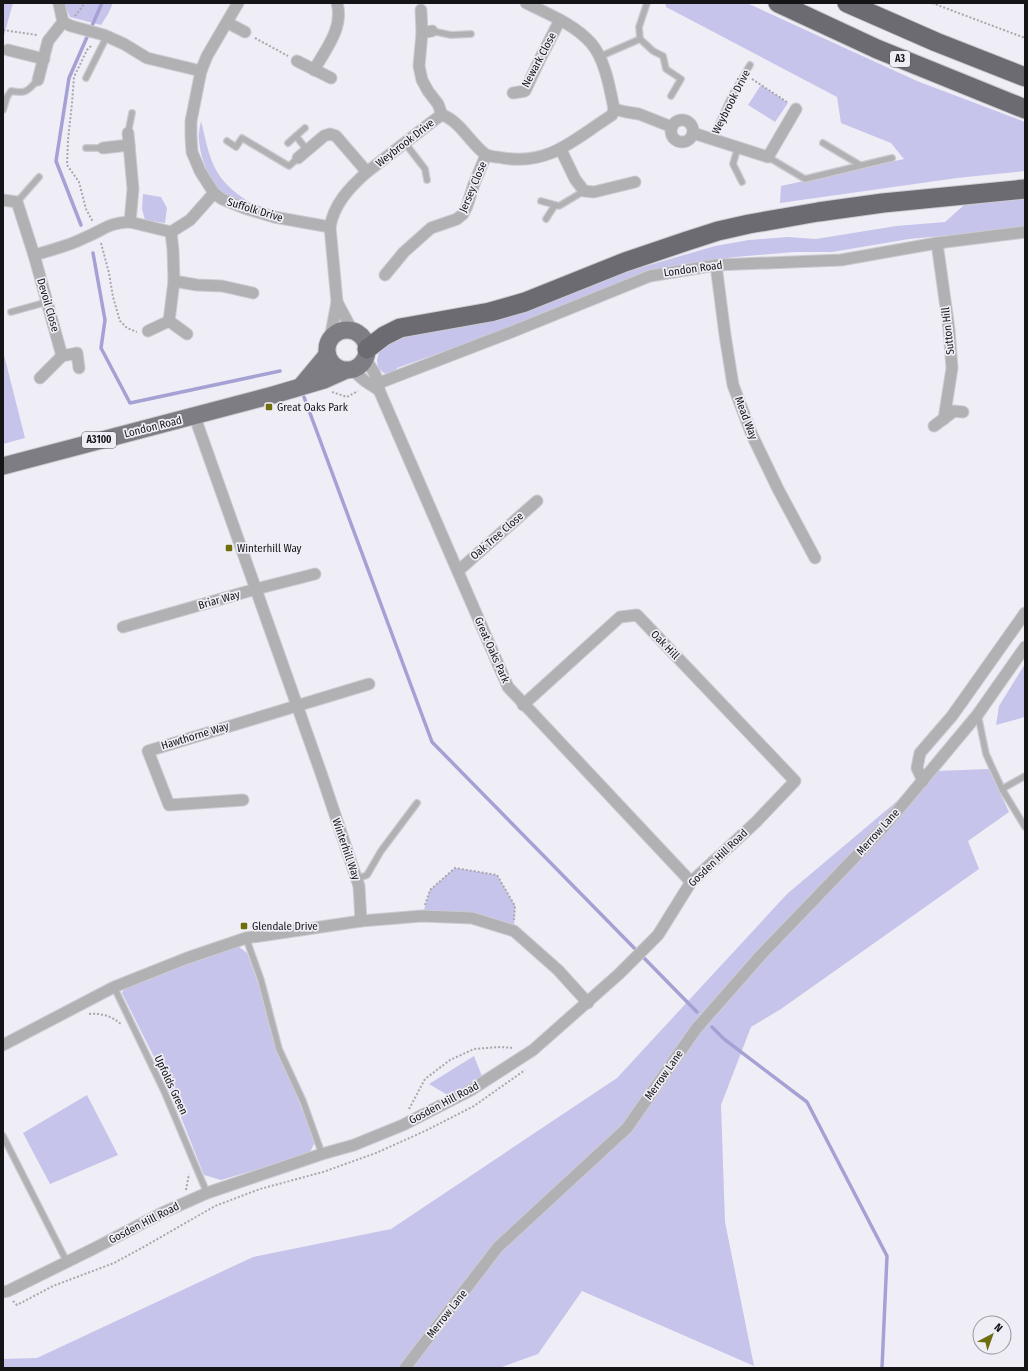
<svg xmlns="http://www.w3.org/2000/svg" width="1028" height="1371" font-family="'Fira Sans Condensed',sans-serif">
  <rect width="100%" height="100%" fill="#efeef6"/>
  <g fill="#c6c4eb">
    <path d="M3 3H13L3 39Z"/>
    <path d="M79 3H113L108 14 101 25 70 17 64 4Z"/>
    <path d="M665 3H747L917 81 1025 122V171L957 178 780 203 781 186 904 159 891 143 841 123 837 97 666 7Z"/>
    <path d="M761 85 788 103 775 122 748 105Z"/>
    <path d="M201 121C206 140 209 163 222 179 232 192 249 202 263 211 252 206 239 203 228 197 211 188 200 158 199 140 198 134 200 127 201 121Z"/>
    <path d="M143 194 161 197 167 208 165 223 145 220 142 209Z"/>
    <path d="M1025 195V228L909 239 832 252H794L735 257 691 263 659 270 568 303 471 343 448 350 397 368 396 373 391 375 384 373 378 368 377 360 379 352 398 337 515 314 629 271 715 246 749 240 788 237 816 239 896 226 945 222 972 198Z"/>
    <path d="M3 351 25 438 3 444Z"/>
    <path d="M1025 664V717L996 725 999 706Z"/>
    <path d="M989 769 1009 812 968 841 979 869 781 1009 751 1027 721 1105 725 1222 754 1366 582 1291 538 1354 499 1368H3V1359L37 1358 253 1257 391 1229 617 1078 787 894 909 791 935 771Z"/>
    <path d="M455 868 497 875 515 906 514 931 472 918 422 916 430 890Z"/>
    <path d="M238 946 247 953 259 986 274 1044 296 1094 315 1142 309 1154 221 1180 204 1175 169 1087 122 993 127 984Z"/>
    <path d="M474 1056 483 1079 451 1097 429 1084Z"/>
    <path d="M87 1095 118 1155 50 1184 23 1133Z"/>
  </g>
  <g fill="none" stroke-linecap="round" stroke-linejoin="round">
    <g stroke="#a5a1d4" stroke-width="3.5">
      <path d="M81 225 56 161 69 78 102 3"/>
      <path d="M93 253 105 320 101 348 130 403 280 371"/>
      <path d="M304 397 432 742 697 1012"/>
      <path d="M712 1027 724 1039 807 1102 887 1256 882 1368"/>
    </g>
    <defs>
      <g id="lane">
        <path d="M432 31 451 35 471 34"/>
        <path d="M640 39 653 51 663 56 666 69 681 79 671 96"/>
        <path d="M599 57 640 39 639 27 647 3"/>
        <path d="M86 78 107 36"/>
        <path d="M3 110 7 97 11 91C27 94 27 91 38 80"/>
        <path d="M128 133 132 113"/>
        <path d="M296 136 307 150"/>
        <path d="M712 139 731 97 750 65"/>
        <path d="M227 141 236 147 242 138 289 166 298 158"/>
        <path d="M288 143 305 128"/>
        <path d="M405 143 425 169 427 180"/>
        <path d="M823 143 860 165"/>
        <path d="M738 147 733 164 742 182"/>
        <path d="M86 148H103"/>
        <path d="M768 157 805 179 892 158"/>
        <path d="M541 201 559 206 584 191"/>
        <path d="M17 202 39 177"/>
        <path d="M546 219 555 205"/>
        <path d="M11 312 47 302"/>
        <path d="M978 715 986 754 1002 789 1025 827"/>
        <path d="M1002 789 1025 776"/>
        <path d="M357 879 367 875 381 851 417 803"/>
        <path d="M246 938 261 980 279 1049 303 1101 322 1154"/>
        <path d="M114 987 164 1091 207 1193"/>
        <path d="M3 1136 67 1262"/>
      </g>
      <g id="street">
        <path d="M238 3 207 56 201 71 191 121V137L192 152 200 171 214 193 222 199 244 208 274 217 330 227"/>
        <path d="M526 3C548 14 574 24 591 43 605 59 610 89 614 109"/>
        <path d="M421 10 422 33"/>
        <path d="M63 22 71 26 104 35 124 44 147 58 201 71"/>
        <path d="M228 23 245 32"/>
        <path d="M432 31 422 33 419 66 422 80 428 91 438 104 442 115"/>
        <path d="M8 50 44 59"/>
        <path d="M297 61 331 78"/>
        <path d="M314 70C326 49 344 27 337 3"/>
        <path d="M38 80 48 41 63 22 59 4 60 3"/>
        <path d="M513 93 525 91 540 59 560 20"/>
        <path d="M614 109 626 112 639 114 672 127"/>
        <circle cx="682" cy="131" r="11"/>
        <path d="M128 133 133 189 130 222 171 232 190 220 214 193"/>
        <path d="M693 133 768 157 796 109"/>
        <path d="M103 148 129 145"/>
        <path d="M561 150 575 179 584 191 594 192 635 182"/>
        <path d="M298 158 324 136 330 134 336 136 367 172"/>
        <path d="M3 200 17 202 34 255 62 356"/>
        <path d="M937 243 949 329 952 368 944 419"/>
        <path d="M34 255C51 250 69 246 84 238 104 230 107 223 130 222"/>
        <path d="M716 265 725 335 733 385 752 435 778 489 815 558"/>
        <path d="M385 275 404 252 431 228 457 219 463 214 467 206 474 184 486 155"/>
        <path d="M174 281 197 285 222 286 253 293"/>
        <path d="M337 302 352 330"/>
        <path d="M169 321 174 281 173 250 171 232"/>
        <path d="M148 331 169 321 187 334"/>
        <path d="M330 339 337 302 330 227C334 204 349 188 367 172L437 118 442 115C459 120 471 144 485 154 490 157 498 157 503 158 548 165 571 142 606 119L612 115 614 109"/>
        <path d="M366 360C372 369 379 378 379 390L508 687 691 882"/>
        <path d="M352 370 365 381 379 390"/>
        <path d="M40 378 62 356 77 353 79 368"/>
        <path d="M379 383 509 333 650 276 716 265 841 260 937 243 1025 232"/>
        <path d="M196 416 198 426 321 773 359 886 361 921"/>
        <path d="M934 426 954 411 963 412"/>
        <path d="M458 571 537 501"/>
        <path d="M123 627 256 589 315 574"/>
        <path d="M923 781 917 768 920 753 952 716 1025 613"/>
        <path d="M243 800 169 805 148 751 369 684"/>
        <path d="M3 1045 114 987 187 958 246 938 361 921 422 916 472 918 514 931 558 970 588 1003"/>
        <path d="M3 1292 8 1291 95 1248 162 1213 207 1193 322 1154 354 1145 403 1125 471 1090 533 1050 619 974 658 935 691 882 756 822 795 781 637 615 620 617 523 705"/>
        <path d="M405 1368 498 1247 627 1128 696 1029 761 955 883 828 978 714 1025 647"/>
      </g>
      <g id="primary">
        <circle cx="347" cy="350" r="20"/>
        <path d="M302 385 327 355"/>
        <path d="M3 466 273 395 324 380 344 371"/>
      </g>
      <g id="highway">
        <path d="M778 3 877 49 1025 109"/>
        <path d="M847 3 936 42 1025 77"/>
        <path d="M367 349 384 336 400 328 490 312 525 302 625 262 687 241 718 231 749 224 818 212 883 203 1025 189"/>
      </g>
    </defs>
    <use href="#lane" stroke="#cccbd2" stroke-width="8"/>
    <use href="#street" stroke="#cccbd2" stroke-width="13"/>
    <use href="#primary" stroke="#cccbd2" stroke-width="19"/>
    <use href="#highway" stroke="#cccbd2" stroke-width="21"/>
    <g stroke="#a8a7ad" stroke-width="2" stroke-dasharray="2 2" stroke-linecap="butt">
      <path d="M932 3 1025 38"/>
      <path d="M75 16 85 3"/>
      <path d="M3 30 37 35"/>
      <path d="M255 38 288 56"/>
      <path d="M91 46 87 50 74 77 72 103 68 140 67 165 79 182 86 209 93 222"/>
      <path d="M752 79 787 102"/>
      <path d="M101 243 109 273 113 297 120 321 127 328 137 332"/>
      <path d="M332 392 347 397 358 391"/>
      <path d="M425 905 430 890 455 868 497 875 515 906 514 920"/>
      <path d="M89 1014C102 1013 112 1016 122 1025"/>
      <path d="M409 1109 425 1079 450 1060 474 1049 500 1047 514 1048"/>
      <path d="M186 1190 189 1174"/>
      <path d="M13 1301 17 1305 53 1286 114 1263 149 1244 215 1206 260 1189 323 1172 376 1153 425 1131 474 1106 525 1070"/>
    </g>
    <use href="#lane" stroke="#b1b1b4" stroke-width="5.5"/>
    <use href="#street" stroke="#b1b1b4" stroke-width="11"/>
    <use href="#primary" stroke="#7d7d83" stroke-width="17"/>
    <use href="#highway" stroke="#6b6b71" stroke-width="19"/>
  </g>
  <g fill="#706d0d" stroke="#efeef6" stroke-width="1.5">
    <rect x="265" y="403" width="8" height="8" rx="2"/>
    <rect x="225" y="544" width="8" height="8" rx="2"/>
    <rect x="240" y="922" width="8" height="8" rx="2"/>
  </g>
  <g text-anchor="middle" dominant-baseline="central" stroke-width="3.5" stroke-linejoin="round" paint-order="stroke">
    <g fill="#efeef6" stroke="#56565b" stroke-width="1">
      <rect x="890" y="51" width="20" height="16" rx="3"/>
      <rect x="82" y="432" width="34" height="16" rx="3"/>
    </g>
    <g font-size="10" font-weight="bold" fill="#151518">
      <text x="900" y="59">A3</text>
      <text x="99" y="440">A3100</text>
    </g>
    <g font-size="11" fill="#151518" stroke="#efeef6">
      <text transform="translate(539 60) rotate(-62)">Newark Close</text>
      <text transform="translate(731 102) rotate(-63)">Weybrook Drive</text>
      <text transform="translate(405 143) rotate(-38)">Weybrook Drive</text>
      <text transform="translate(473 187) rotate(-67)">Jersey Close</text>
      <text transform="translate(255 210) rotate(17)">Suffolk Drive</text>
      <text transform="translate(693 269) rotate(-8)">London Road</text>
      <text transform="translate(48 305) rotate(74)">Devoil Close</text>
      <text transform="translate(948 331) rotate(-96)">Sutton Hill</text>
      <text transform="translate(746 418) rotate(69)">Mead Way</text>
      <text transform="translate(153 427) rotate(-14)">London Road</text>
      <text transform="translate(497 536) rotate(-41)">Oak Tree Close</text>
      <text transform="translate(219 600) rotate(-16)">Briar Way</text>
      <text transform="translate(665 645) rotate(46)">Oak Hill</text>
      <text transform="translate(492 650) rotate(66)">Great Oaks Park</text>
      <text transform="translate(195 736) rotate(-17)">Hawthorne Way</text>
      <text transform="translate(878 832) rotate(-48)">Merrow Lane</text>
      <text transform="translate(346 849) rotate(71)">Winterhill Way</text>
      <text transform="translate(718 858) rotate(-44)">Gosden Hill Road</text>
      <text transform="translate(664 1075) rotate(-55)">Merrow Lane</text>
      <text transform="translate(171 1085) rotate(65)">Upfolds Green</text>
      <text transform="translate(444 1103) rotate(-28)">Gosden Hill Road</text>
      <text transform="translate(144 1223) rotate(-27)">Gosden Hill Road</text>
      <text transform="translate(447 1314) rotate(-52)">Merrow Lane</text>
    </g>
    <g font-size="11" fill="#151518" stroke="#efeef6" text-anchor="start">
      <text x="277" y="407">Great Oaks Park</text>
      <text x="237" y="548">Winterhill Way</text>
      <text x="252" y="926">Glendale Drive</text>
    </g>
  </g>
  <rect width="1028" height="1371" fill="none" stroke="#151518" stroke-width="8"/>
  <g transform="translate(992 1335) rotate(41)"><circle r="19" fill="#efeef6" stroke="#98979d"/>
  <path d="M0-3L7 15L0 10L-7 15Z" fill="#706d0d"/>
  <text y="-6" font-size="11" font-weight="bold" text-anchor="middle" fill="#151518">N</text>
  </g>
</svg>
